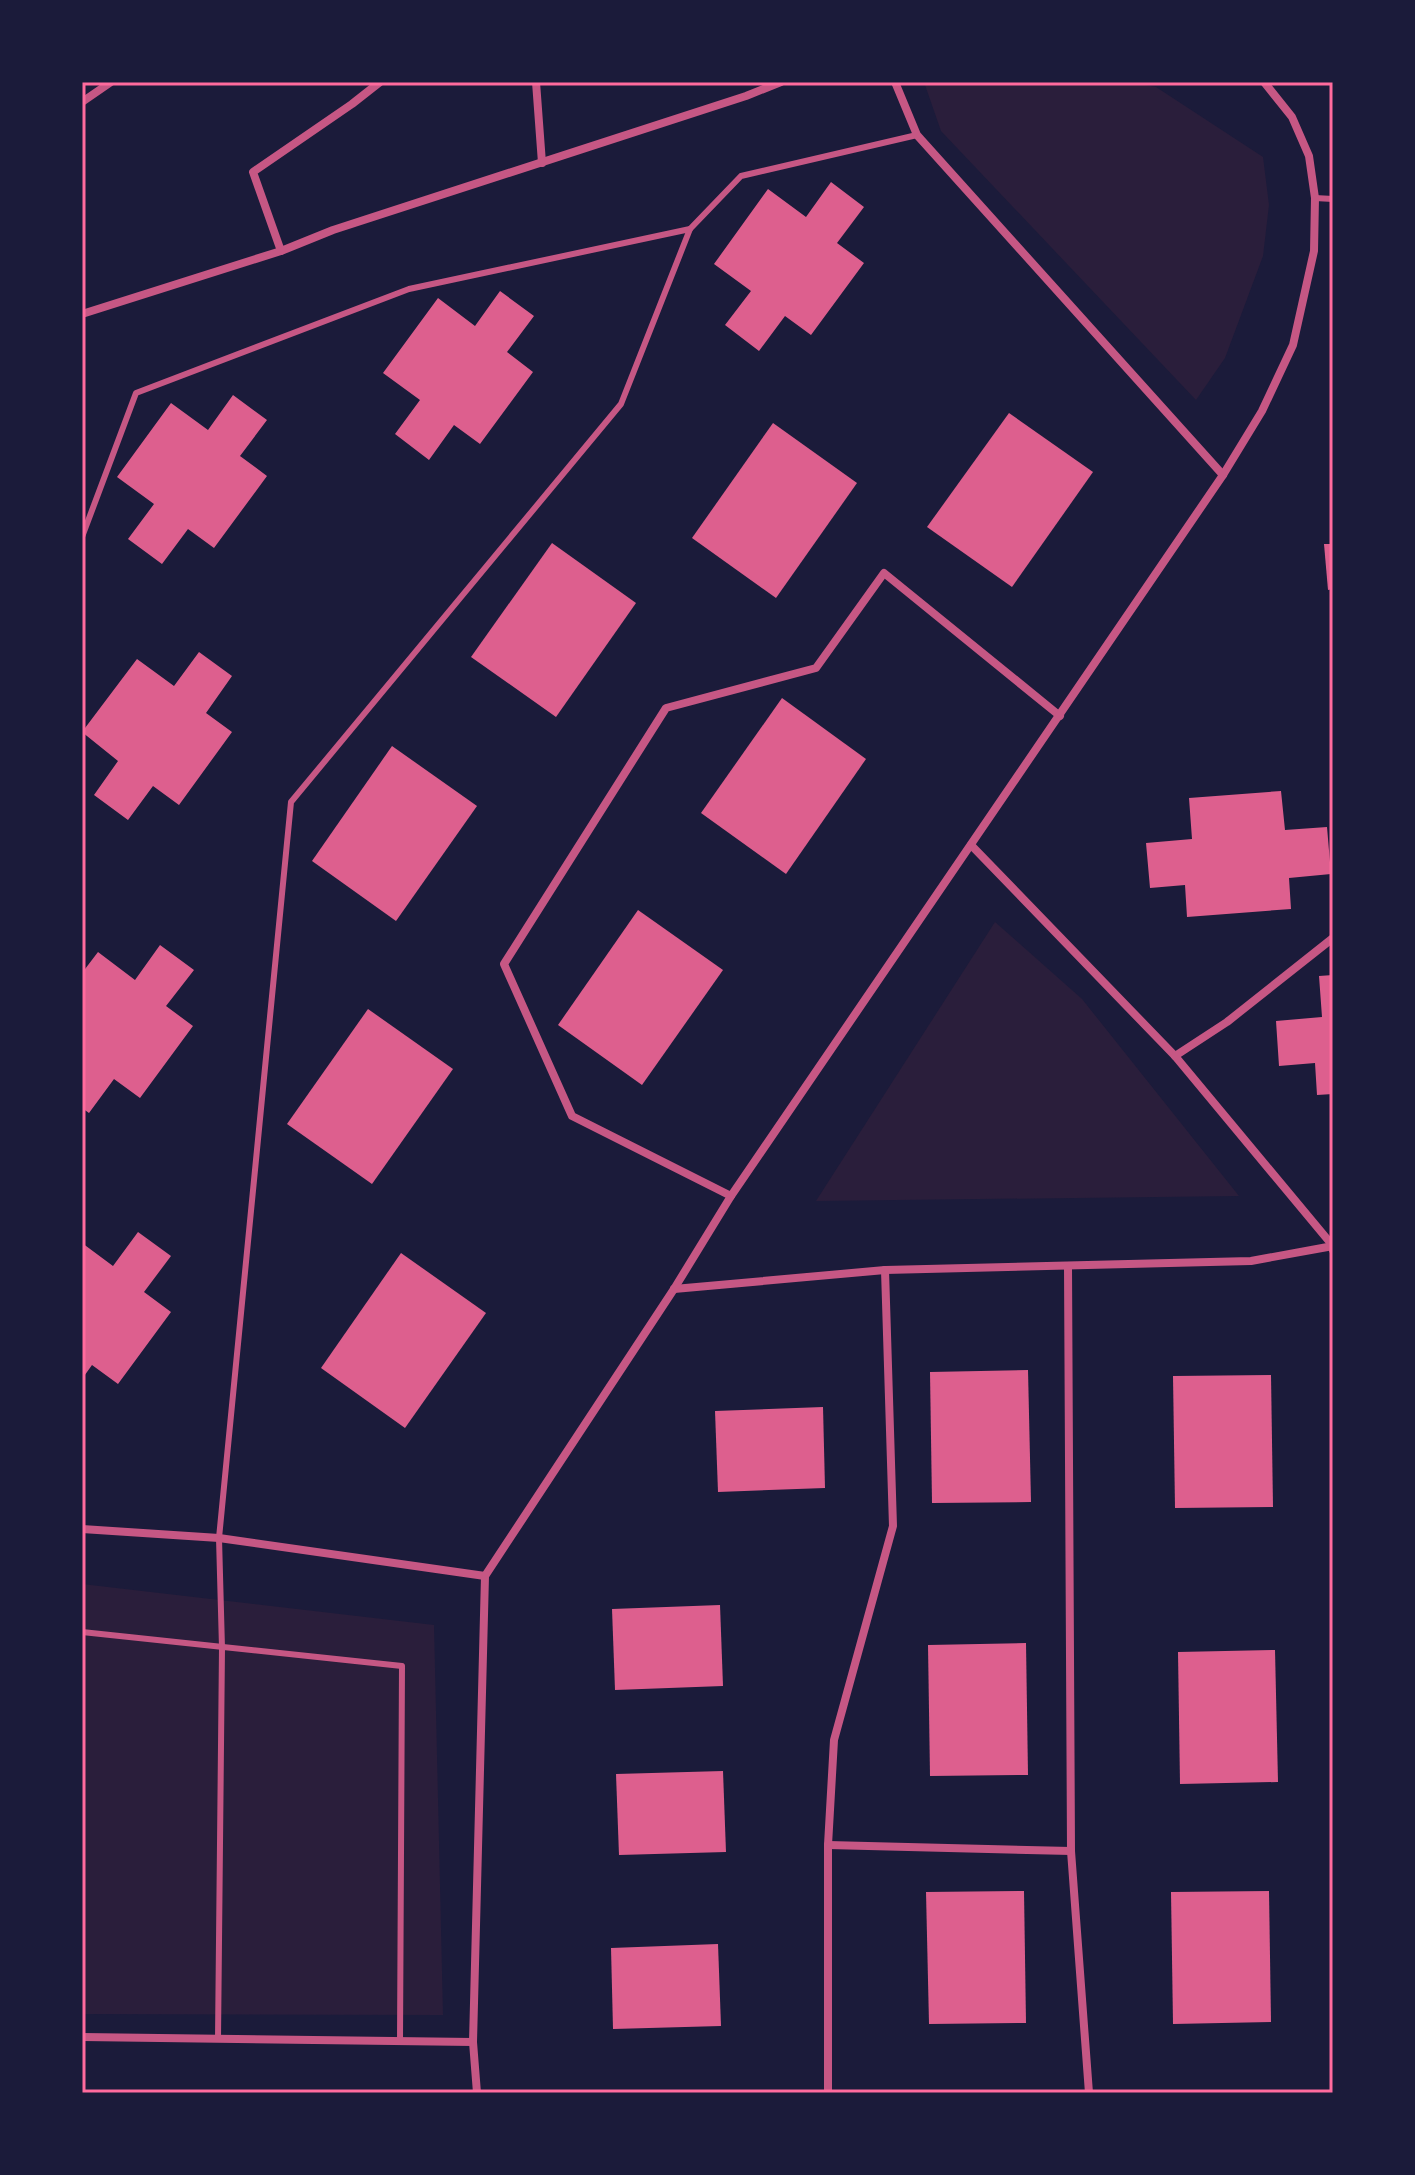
<svg xmlns="http://www.w3.org/2000/svg" width="1415" height="2175" font-family="Quicksand,sans-serif">
  <rect width="100%" height="100%" fill="#1b1b3a"/>
  <g fill="#2a1e3b">
    <path d="M924 82H1130L1156 87 1263 157 1269 205 1263 256 1225 358 1196 400 941 131Z"/>
    <path d="M995 922 1082 999 1239 1196 816 1201Z"/>
    <path d="M82 1584 434 1625 443 2015 82 2014Z"/>
  </g>
  <g fill="#dd5f8e">
    <path d="M831 182 864 207 837 243 864 263 811 335 785 316 759 351 725 325 751 291 714 264 768 189 806 217Z"/>
    <path d="M500 291 534 316 507 352 533 372 480 444 454 425 429 460 395 434 420 400 383 373 438 298 475 326Z"/>
    <path d="M233 395 267 420 240 456 267 476 214 548 188 529 162 564 128 539 154 504 117 477 171 403 208 430Z"/>
    <path d="M1009 413 1093 472 1012 587 927 527Z"/>
    <path d="M773 423 857 483 776 598 692 538Z"/>
    <path d="M552 543 636 603 556 717 471 657Z"/>
    <path d="M1324 544H1333V589L1328 590Z"/>
    <path d="M199 652 232 676 206 713 232 732 179 805 153 786 128 820 94 795 118 761 82 732 137 659 174 686Z"/>
    <path d="M782 698 866 759 786 874 701 813Z"/>
    <path d="M392 746 477 806 396 921 312 861Z"/>
    <path d="M1281 791 1285 830 1327 827 1331 874 1289 878 1291 909 1187 917 1185 885 1150 888 1146 843 1192 839 1189 798Z"/>
    <path d="M638 910 723 970 642 1085 558 1025Z"/>
    <path d="M160 945 194 970 166 1006 193 1026 140 1098 114 1079 89 1113 82 1108V973L98 952 135 980Z"/>
    <path d="M1333 975V1094L1317 1095 1315 1063 1279 1066 1276 1021 1322 1017 1319 976Z"/>
    <path d="M368 1009 453 1069 372 1184 287 1124Z"/>
    <path d="M138 1232 171 1256 144 1292 171 1312 118 1384 92 1365 82 1379V1243L113 1266Z"/>
    <path d="M401 1253 486 1313 405 1428 321 1368Z"/>
    <path d="M1028 1370 1031 1502 932 1503 930 1372Z"/>
    <path d="M1271 1375 1273 1507 1175 1508 1173 1376Z"/>
    <path d="M823 1407 825 1488 718 1492 715 1411Z"/>
    <path d="M720 1605 723 1686 615 1690 612 1609Z"/>
    <path d="M1026 1643 1028 1775 930 1776 928 1645Z"/>
    <path d="M1275 1650 1278 1782 1180 1784 1178 1652Z"/>
    <path d="M723 1771 726 1852 619 1855 616 1774Z"/>
    <path d="M1024 1891 1026 2023 929 2024 926 1892Z"/>
    <path d="M1269 1891 1271 2022 1173 2024 1171 1892Z"/>
    <path d="M718 1944 721 2026 613 2029 611 1948Z"/>
  </g>
  <g fill="none" stroke-linecap="round" stroke-linejoin="round">
    <g stroke="#c65784" stroke-width="6">
      <path d="M1315 198 1333 199"/>
      <path d="M82 537 136 393 409 289 690 229 741 176 917 135"/>
      <path d="M82 1632 402 1666 400 2041"/>
      <path d="M218 2039 222 1648 219 1538 291 802 621 404 690 229"/>
    </g>
    <g stroke="#c65784" stroke-width="8">
      <path d="M536 82 542 163"/>
      <path d="M895 82 917 135 1223 475"/>
      <path d="M82 102 111 82"/>
      <path d="M281 251 253 172 352 104 380 82"/>
      <path d="M82 314 281 251 333 230 746 96 781 82"/>
      <path d="M971 845 1175 1056 1333 1246V1250"/>
      <path d="M1175 1056 1227 1022 1333 938"/>
      <path d="M731 1196 572 1116 504 964 666 708 816 668 884 573 1060 716"/>
      <path d="M1068 1266 1071 1851 1089 2093"/>
      <path d="M674 1289 885 1270 1251 1261 1333 1246"/>
      <path d="M82 1529 219 1538 485 1576"/>
      <path d="M828 1845 1071 1851"/>
      <path d="M82 2037 473 2042"/>
      <path d="M477 2093 473 2042 485 1576 674 1289 731 1196 1223 475 1262 411 1293 345 1314 251 1315 198 1309 156 1292 117 1264 82"/>
      <path d="M828 2093V1845L834 1740 893 1526 885 1270"/>
    </g>
  </g>
  <rect width="1415" height="2175" fill="none" stroke="#1b1b3a" stroke-width="168"/>
  <rect x="84" y="84" width="1247" height="2007" fill="none" stroke="#ff6b9d" stroke-width="3"/>
</svg>
